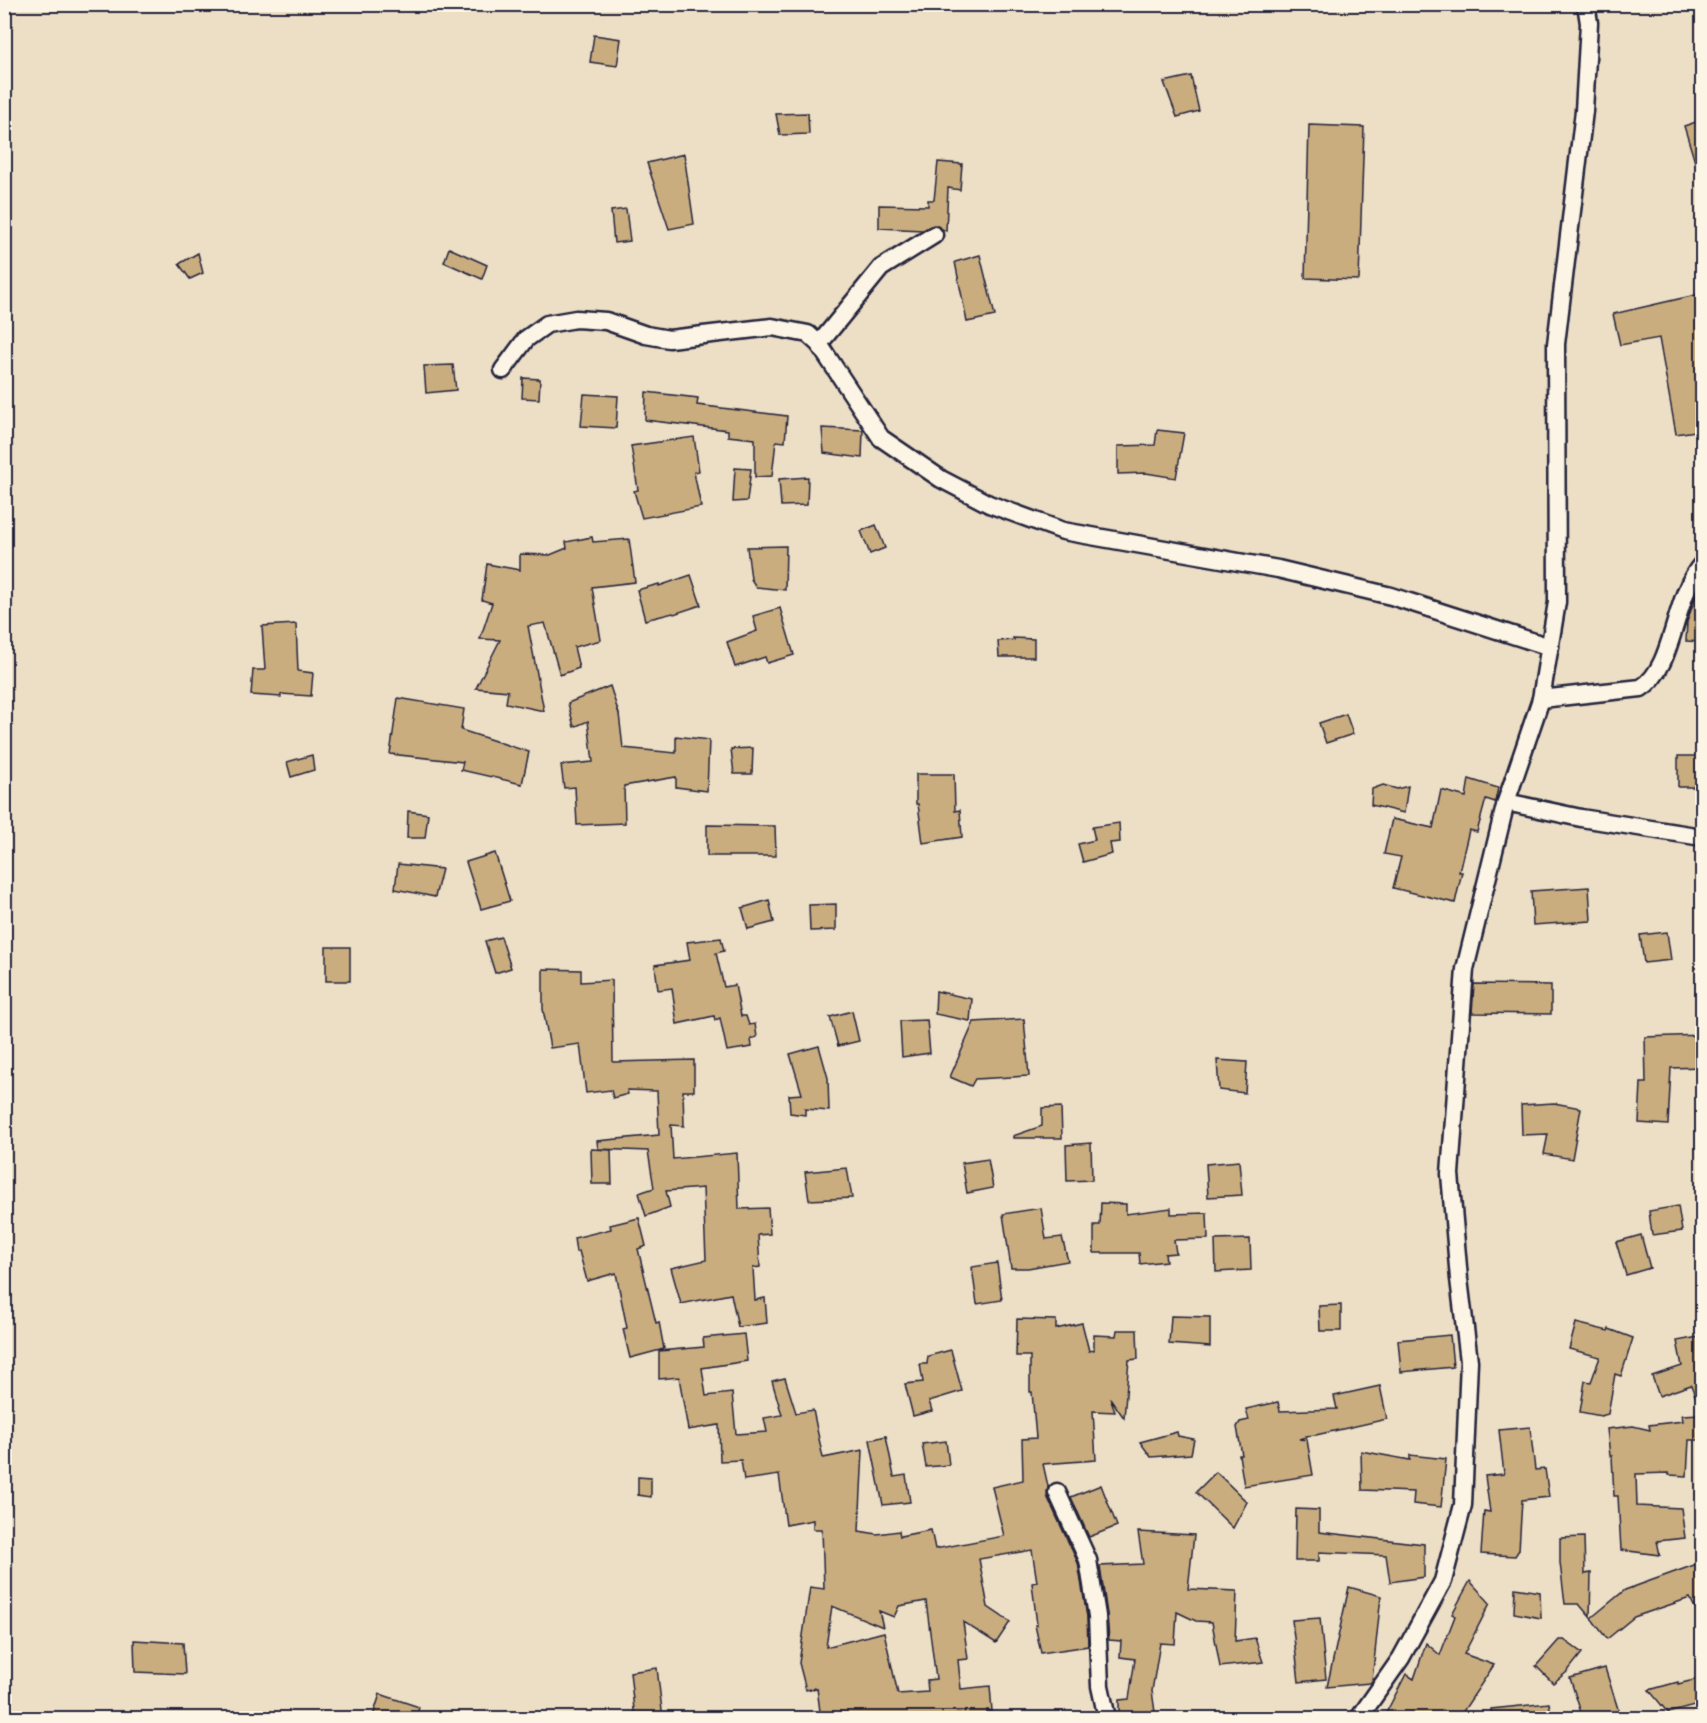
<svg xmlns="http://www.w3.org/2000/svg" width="1707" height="1723" font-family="'Gochi Hand',sans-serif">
  <rect width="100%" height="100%" fill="#eddfc6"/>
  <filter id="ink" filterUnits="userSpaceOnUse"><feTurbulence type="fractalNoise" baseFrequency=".0167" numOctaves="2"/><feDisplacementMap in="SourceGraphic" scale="12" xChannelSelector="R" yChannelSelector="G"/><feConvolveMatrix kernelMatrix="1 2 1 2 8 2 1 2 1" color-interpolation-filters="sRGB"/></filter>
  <g filter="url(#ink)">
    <g fill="#caad7f" stroke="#22223b" stroke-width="1.5" fill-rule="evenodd">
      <path d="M594 35 621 39 617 66 590 62Z"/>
      <path d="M1191 76 1199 111 1177 117 1164 82Z"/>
      <path d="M808 113 809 134 780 135 776 114Z"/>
      <path d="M1702 120V175H1699L1684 126Z"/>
      <path d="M1309 125 1364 127 1359 280 1305 278Z"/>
      <path d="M684 154 694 224 669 229 647 163Z"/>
      <path d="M938 162 962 164 960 190 948 188 946 231 934 225 923 230 879 228V205L928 206V200H934Z"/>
      <path d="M626 209 630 241 614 243 611 211Z"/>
      <path d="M449 248 487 265 482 279 444 262Z"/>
      <path d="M198 253 203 273 190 279 179 264Z"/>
      <path d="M980 255 995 316 967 322 955 262Z"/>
      <path d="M1696 295 1702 317V430L1676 434 1659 338 1620 345 1613 314Z"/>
      <path d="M453 365 456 390 426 393 424 366Z"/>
      <path d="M523 378 540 379 539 399 522 398Z"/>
      <path d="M646 392 698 398 697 405 787 416 785 442 776 441 772 476 755 477V439L728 436V430L645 420Z"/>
      <path d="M584 394 618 396 616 428 581 426Z"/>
      <path d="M822 428 863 430 862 458 824 453Z"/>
      <path d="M1157 430 1184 433 1176 478 1146 473 1118 474V446L1155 445Z"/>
      <path d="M694 437 699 471 694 472 701 507 642 518 634 491 638 490 631 446Z"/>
      <path d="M735 468 751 469 747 501 733 502Z"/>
      <path d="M808 477 807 505 781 506 779 479Z"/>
      <path d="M876 525 885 548 870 554 861 531Z"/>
      <path d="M592 537 593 542 629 539 635 582 592 587 601 640 574 647 579 668 560 675 545 623 528 626 544 711 506 703 508 691 476 688 500 640 480 639 492 603 482 600 487 564 520 570V554L550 555 567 548 566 542Z"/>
      <path d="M786 546 785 590 756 587 751 579 747 547Z"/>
      <path d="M691 575 701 605 674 614 673 613 645 620 637 590 659 584V586Z"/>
      <path d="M1696 595 1702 596V642L1686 641 1687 622Z"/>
      <path d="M780 608 794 655 767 663 765 657 735 667 727 642 757 631 753 616Z"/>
      <path d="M296 624 298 671 313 673 311 696 281 694V697L251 695 253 670H265L262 626Z"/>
      <path d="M1013 638 1034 639V657H999L998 641 1014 640Z"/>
      <path d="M610 686 619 714 623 748 676 753V736L709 740 707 791 676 787V777L624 786 625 823 577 825 575 787 564 788 561 765 593 762 588 721 574 727 568 703Z"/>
      <path d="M398 698 464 709 461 730 529 752 522 784 461 770 463 762 390 754Z"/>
      <path d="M1346 714 1353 734 1326 743 1319 723Z"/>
      <path d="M753 748 752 774H734L731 749Z"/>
      <path d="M312 755 314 770 291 777 287 762Z"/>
      <rect x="1678" y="756" width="24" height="31"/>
      <path d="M916 774H954L955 811 960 810 962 837 923 843 918 804H916Z"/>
      <path d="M1469 779 1498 788 1495 802 1486 799 1477 832 1469 830 1459 872H1462L1455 903 1393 888 1401 857 1384 854 1392 819 1433 828 1441 790 1466 797Z"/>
      <path d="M1383 785 1397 789 1408 786 1404 813 1371 805 1372 789Z"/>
      <path d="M408 811 428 814 425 838H407Z"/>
      <path d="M1119 823 1120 842 1110 843 1112 854 1083 862 1078 844 1095 840 1092 827Z"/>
      <path d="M707 825 775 826 776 856H707Z"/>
      <path d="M495 853 510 901 481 909 466 862Z"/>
      <path d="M398 864 442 869 435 897 395 889Z"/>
      <path d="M1589 887 1591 921 1533 925 1531 891Z"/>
      <path d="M769 900 774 922 748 929 742 908Z"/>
      <path d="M836 904V930L810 931 809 905Z"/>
      <path d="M1667 932 1671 960 1644 963 1640 935Z"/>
      <path d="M501 937 511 968 495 973 485 941Z"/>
      <path d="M721 938 724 951 716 953 724 987 735 985 741 1016H746L749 1025 755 1024 757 1037 751 1039 752 1047 727 1051 720 1018 715 1020 714 1016 677 1024 672 988 658 990 655 965 690 960 687 942Z"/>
      <rect x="326" y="947" width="24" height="34"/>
      <path d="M543 969 581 970V982L612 980 613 1062 694 1060V1091H683L684 1126 671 1125 673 1159 737 1153 739 1209 768 1208 770 1234 758 1235 760 1267 753 1268 755 1300 765 1298 767 1323 738 1327 731 1294 681 1304 671 1268 706 1260 703 1188 666 1191 670 1207 646 1216 639 1193 654 1188 648 1151 598 1149 597 1141 659 1135 657 1091 627 1090 628 1094 613 1098 611 1090 586 1093 580 1044 550 1048 543 1009Z"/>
      <path d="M1474 984 1551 985V1014L1472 1013Z"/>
      <path d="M936 991 972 999 970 1021 935 1014Z"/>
      <path d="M852 1011 859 1041 838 1046 830 1017Z"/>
      <path d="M1024 1019 1029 1076 975 1079 971 1086 950 1077 974 1022Z"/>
      <path d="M927 1020 930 1053 902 1057 900 1021Z"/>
      <path d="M1702 1035V1067L1671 1068 1668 1125 1639 1123 1641 1083H1646L1645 1037Z"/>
      <path d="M819 1046 828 1078 829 1111 805 1109V1115L790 1113 789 1095 802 1094 790 1054Z"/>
      <path d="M1217 1060 1247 1062 1245 1093 1219 1090Z"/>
      <path d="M1554 1103 1581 1108 1572 1159 1544 1154 1548 1134 1522 1135 1521 1105Z"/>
      <path d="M1061 1107 1062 1138H1013V1136L1042 1126V1108Z"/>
      <path d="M1091 1143 1092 1180 1067 1181 1066 1145Z"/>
      <path d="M591 1149 611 1150 612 1184H592Z"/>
      <path d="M988 1159 993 1188 967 1193 962 1163Z"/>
      <path d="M1239 1161 1242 1195 1208 1197 1206 1164Z"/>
      <path d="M847 1168 852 1198 809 1200 805 1172Z"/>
      <path d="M1101 1203 1126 1204V1214L1171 1208V1214L1207 1213 1208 1239 1174 1240 1176 1253 1165 1254 1166 1261 1140 1264 1139 1253H1094V1225H1100Z"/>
      <path d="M1678 1206 1682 1231 1652 1235 1649 1211Z"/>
      <path d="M1041 1208 1046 1239 1062 1237 1068 1261 1028 1268H1011L1003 1214Z"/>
      <path d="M639 1218 646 1246 638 1249 656 1323 659 1322 664 1349 630 1358 623 1329 627 1328 616 1273 587 1281 579 1251 576 1252 574 1238 611 1229 610 1225Z"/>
      <path d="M1641 1235 1650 1268 1626 1275 1616 1242Z"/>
      <path d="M1250 1239 1251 1270 1216 1272 1215 1240Z"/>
      <path d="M997 1263 1002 1300 977 1304 972 1267Z"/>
      <path d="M1341 1305V1331H1320L1319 1306Z"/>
      <path d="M1171 1316 1210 1317V1347L1169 1344Z"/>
      <path d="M1017 1319 1056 1320V1329L1082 1323 1089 1351 1094 1350V1335L1116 1336 1117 1330H1137L1138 1359 1129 1360 1124 1418 1110 1398 1115 1412 1093 1411 1096 1460 1043 1464 1048 1486 1047 1496 1078 1563 1087 1617 1088 1646 1041 1653 1035 1625H1037L1032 1583 1037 1582 1032 1550 979 1559 988 1607 1010 1622 996 1643 963 1622 968 1659 958 1660 961 1689 990 1686 992 1711 987 1710V1719H821L817 1688 806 1690 799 1663 810 1587 824 1589 822 1529H813V1520L786 1525 779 1475 744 1480 741 1460 720 1461 719 1425 688 1430 679 1377 659 1379V1351L704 1347 703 1338 744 1334 747 1361 702 1368 706 1396 732 1393 736 1434 767 1432 764 1418 782 1415 772 1381 785 1378 796 1413 813 1410 823 1458 863 1450 859 1531 877 1534 899 1531 900 1536 931 1530 935 1549 1004 1536 992 1487 1023 1480 1022 1439 1036 1438 1032 1392H1030V1356H1016ZM926 1601 936 1679 927 1680 928 1692 898 1694 884 1632 826 1647 832 1606 883 1627 879 1611 894 1617 899 1606Z"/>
      <path d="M1576 1323 1608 1331 1609 1329 1633 1338 1621 1376 1615 1374 1608 1414 1601 1416 1580 1412 1585 1381 1591 1382 1600 1357 1569 1349Z"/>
      <path d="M1450 1335 1453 1367 1401 1372 1398 1340Z"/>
      <path d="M1699 1337 1702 1358 1701 1411 1691 1385 1659 1396 1652 1376 1682 1366 1677 1341Z"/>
      <path d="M951 1350 962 1391 929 1401 932 1411 913 1416 905 1384 923 1382 920 1364H927L928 1356Z"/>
      <path d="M1380 1386 1387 1419 1316 1435 1306 1436V1437L1299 1439 1307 1440 1313 1475 1244 1486 1239 1455H1242L1237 1427 1240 1422 1249 1420 1246 1409 1278 1402 1280 1411 1337 1409 1334 1396Z"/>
      <path d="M1702 1414V1440H1689L1687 1476 1669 1475V1473L1636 1474 1637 1506 1681 1508 1685 1538 1657 1541 1660 1555 1621 1550 1618 1496H1614L1612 1456H1610L1607 1429 1633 1426 1650 1430 1649 1425 1683 1421 1682 1415Z"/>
      <path d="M1530 1427 1535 1470 1545 1469 1549 1497 1522 1500 1519 1550 1515 1556 1481 1554 1484 1511 1490 1512 1485 1476 1504 1474 1499 1430Z"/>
      <path d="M1177 1432 1178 1436 1194 1439 1191 1454 1151 1457 1140 1442Z"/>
      <path d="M886 1436 894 1477 906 1475 910 1502 883 1505 870 1440Z"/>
      <path d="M946 1441 949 1465 926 1467 922 1444Z"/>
      <path d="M1361 1451 1410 1460V1455L1446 1459 1441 1507 1413 1504 1414 1492 1362 1490Z"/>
      <path d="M1216 1472 1247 1502 1233 1528 1196 1492Z"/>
      <path d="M638 1477 651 1478V1497L638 1495Z"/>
      <path d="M1101 1485 1117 1526 1089 1537 1071 1497Z"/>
      <path d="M1296 1509 1319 1510V1532L1424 1544V1577L1390 1582 1386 1555 1319 1552V1561H1295Z"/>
      <path d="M1138 1532 1194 1535 1188 1589 1237 1591 1235 1641 1255 1638 1263 1662 1220 1667 1212 1622 1196 1621 1177 1612 1175 1644 1160 1643 1152 1691 1156 1719H1119V1700L1129 1699 1135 1659 1120 1657 1121 1641 1109 1640 1107 1614 1100 1566 1143 1564Z"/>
      <path d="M1584 1537 1585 1574 1591 1573 1590 1617 1579 1604H1565L1560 1563V1538Z"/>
      <path d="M1697 1564 1702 1579V1622L1690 1598 1634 1617 1607 1639 1591 1618 1625 1590Z"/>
      <path d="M1470 1581 1490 1603 1464 1654 1494 1665 1458 1719H1383L1406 1674 1414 1679 1426 1643 1440 1655 1455 1616 1452 1614Z"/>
      <path d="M1349 1587 1381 1596 1372 1681 1370 1683 1327 1687Z"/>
      <path d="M1515 1588 1540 1592 1541 1618 1514 1613Z"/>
      <path d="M1320 1618 1326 1679 1299 1682 1292 1620Z"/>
      <path d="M134 1640 183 1643 185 1674 135 1672Z"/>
      <path d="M1559 1640H1564L1582 1653 1567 1672 1553 1683 1536 1666Z"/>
      <path d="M657 1668 663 1719H635L630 1672Z"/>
      <path d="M1605 1668 1619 1712 1583 1719 1570 1678Z"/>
      <path d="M1702 1678V1704L1668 1713 1649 1690 1678 1682V1684Z"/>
      <path d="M380 1694 419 1707 416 1719H372Z"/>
      <path d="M1549 1703 1552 1719H1491V1709Z"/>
    </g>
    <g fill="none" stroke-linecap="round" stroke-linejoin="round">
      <defs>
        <g id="minor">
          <path d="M819 344 881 268 934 235"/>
          <path d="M503 370 526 339 547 324 576 319 606 321 646 335 669 339 772 327 808 334 819 344 881 438 941 479 989 504 1063 531 1278 569 1391 596 1550 647"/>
          <path d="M1541 699 1641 688C1675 668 1673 596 1702 564"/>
          <path d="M1506 802 1581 818 1702 837"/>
          <path d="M1057 1492 1088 1560 1097 1616 1100 1686 1107 1718"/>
          <path d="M1359 1718 1401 1658 1443 1581 1463 1505 1469 1361 1459 1279 1450 1174 1465 969 1506 802 1541 699 1557 602 1556 344 1584 111 1589 23 1586 4"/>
        </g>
      </defs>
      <use href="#minor" stroke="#22223b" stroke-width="21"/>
      <use href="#minor" stroke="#fcf5e5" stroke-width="16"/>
    </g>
  </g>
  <rect width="1707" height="1723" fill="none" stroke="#fcf5e5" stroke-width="24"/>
  <rect x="12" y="12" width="1683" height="1699" fill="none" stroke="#22223b" stroke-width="2" filter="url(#ink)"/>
</svg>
